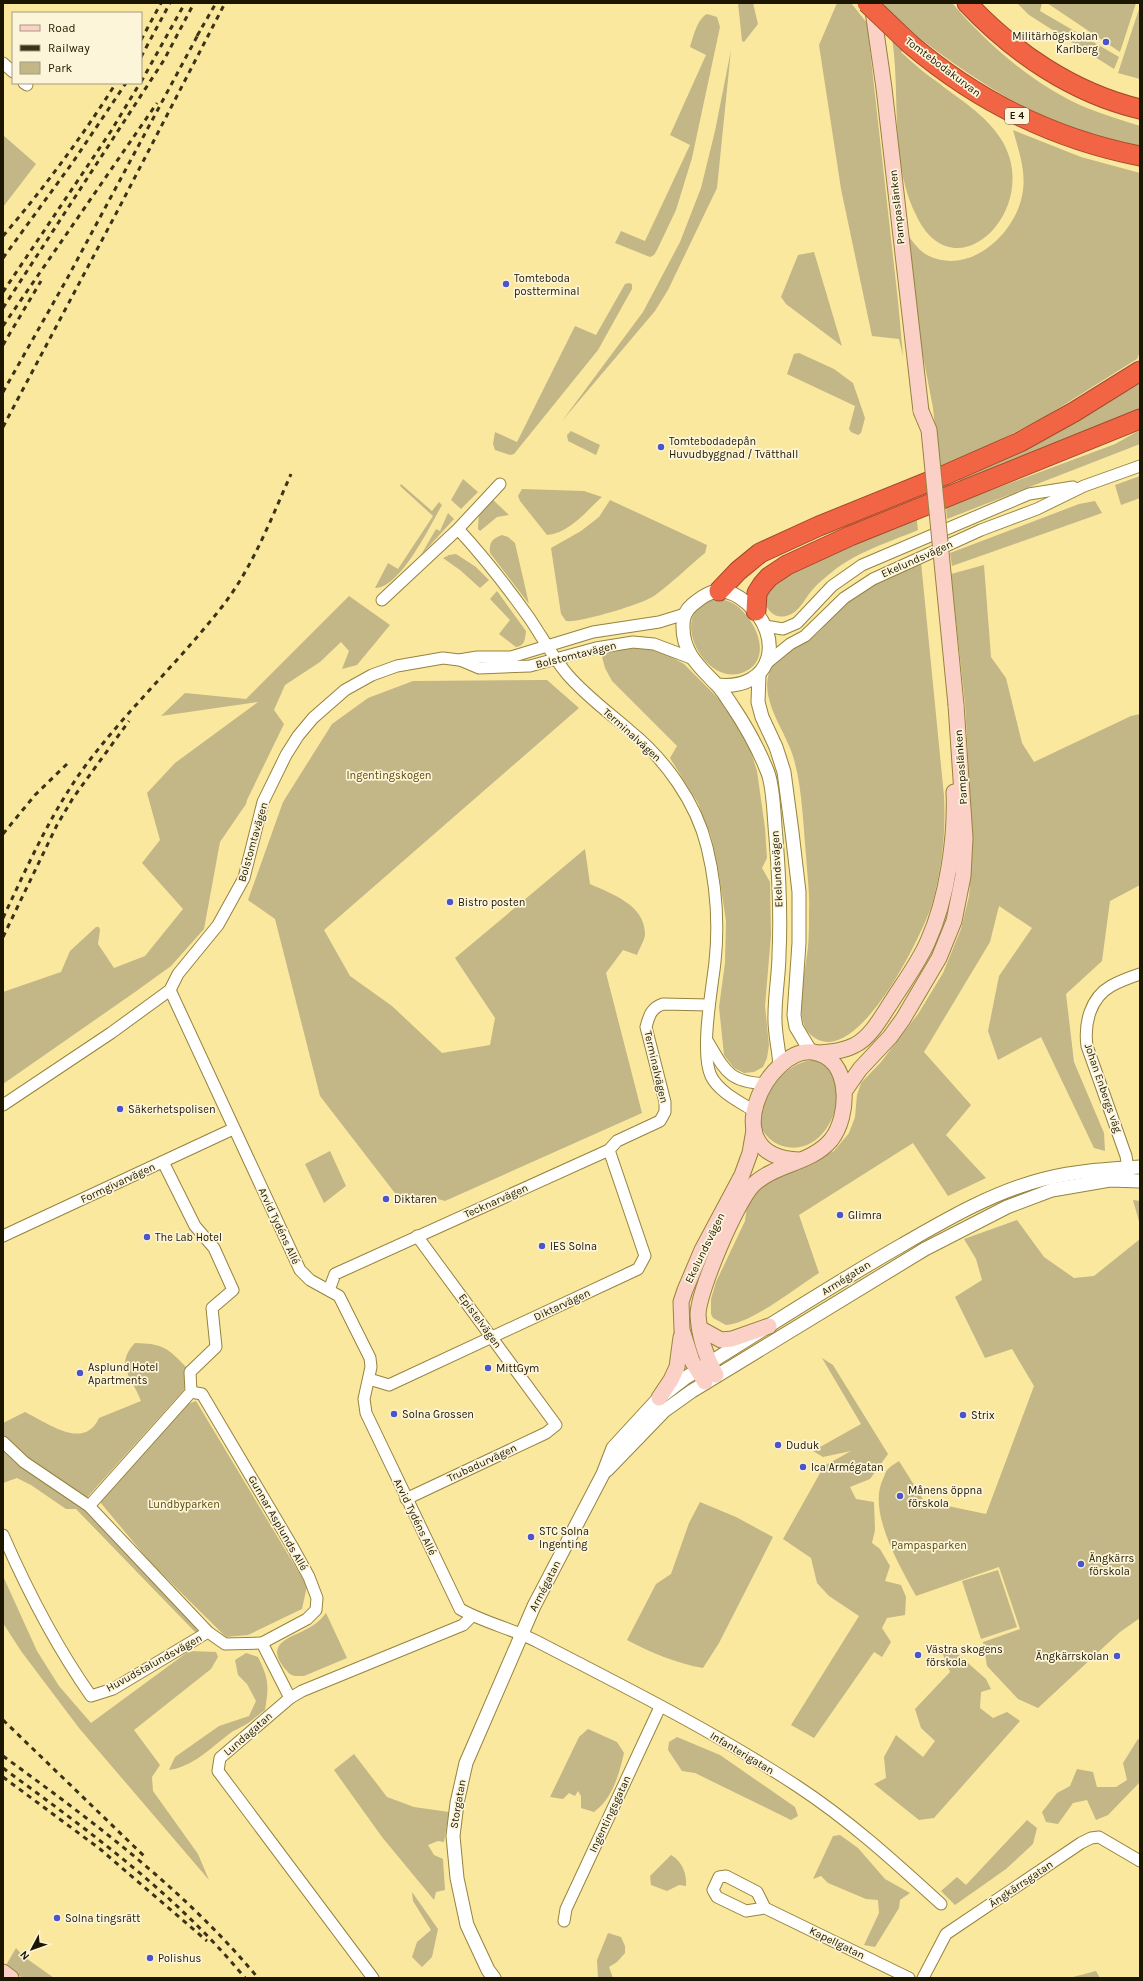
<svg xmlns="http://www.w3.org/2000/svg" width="1143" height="1981" font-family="Karla,sans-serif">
  <rect width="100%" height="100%" fill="#fbe89f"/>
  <g fill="#c3b687">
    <path d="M738 3H753L758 24 744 42 742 41Z"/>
    <path d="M837 3H851L867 23 898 301 903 356 899 339 872 336 841 189 819 45Z"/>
    <path d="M884 3H952C988 45 1036 87 1087 108 1105 115 1122 120 1140 126V148C1121 143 1102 140 1084 133 1023 112 969 76 918 37L901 52C912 62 924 73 936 81 959 99 985 114 1001 139 1044 207 956 296 917 217 890 164 900 102 893 45 891 31 887 17 884 3Z"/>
    <path d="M1017 3H1042L1040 11 1119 57 1114 69 1029 15Z"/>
    <path d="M1047 3H1136L1120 52Z"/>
    <path d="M1140 6V79L1118 73Z"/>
    <path d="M707 14 717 17 720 27 692 158 676 210 657 250 654 255 650 257 615 243 621 231 645 241 690 145 670 135 706 55 690 47C693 38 697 19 707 14Z"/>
    <path d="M731 50 717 188 668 290 655 311 562 421 643 312 680 242 701 188 715 131Z"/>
    <path d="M1013 130 1081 157 1140 173V352L1137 359 1043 418 940 471 933 408 919 335 907 234C913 242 920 252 929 256 970 275 1014 235 1022 196 1027 173 1019 152 1013 130Z"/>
    <path d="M3 135 36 164 3 207Z"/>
    <path d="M814 252 842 346 786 304 781 297 798 255Z"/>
    <path d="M629 283 632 284V289L598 350 514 454 510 455 495 450 493 444 495 432 517 442 575 326 596 335 625 284Z"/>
    <path d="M799 353 834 369 853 383 865 418 861 433 858 435 851 432 849 429 855 406 787 374 794 354Z"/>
    <path d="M1140 383V410L960 482 959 479 1060 431Z"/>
    <path d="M1140 430V444L947 519 946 507 1115 444Z"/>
    <path d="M571 431 600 445 596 455 568 441 567 435Z"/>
    <path d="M1140 476V498L1121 505 1115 485Z"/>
    <path d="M463 479 478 492 461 509 451 500Z"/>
    <path d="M401 484 432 511 439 502 442 505C431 524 400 589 375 588L388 563 398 569 433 516 400 486Z"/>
    <path d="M522 489 584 491 602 497C586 511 570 533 547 535L520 501 518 496Z"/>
    <path d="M491 498 509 515 497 517 480 531 478 529 479 512Z"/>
    <path d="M610 500 707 545 705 553C688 567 672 583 654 596 642 604 580 623 566 621L561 614 551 548 581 531 599 517Z"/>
    <path d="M1095 501 1102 513 952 566 950 553 1079 504Z"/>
    <path d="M448 513 454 519 421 555 436 529 440 531Z"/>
    <path d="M916 514 918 530C890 542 856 552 832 572 826 577 819 582 814 588 805 597 800 613 786 616 774 619 768 610 763 601L768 583Z"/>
    <path d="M502 535 508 537 515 543 529 604 490 553C489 542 492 539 502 535Z"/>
    <path d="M456 554 476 567 489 580 480 588 460 570 443 558 449 555Z"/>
    <path d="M921 562 944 796C946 833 942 868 932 904 923 934 852 1081 808 1032 794 1016 806 968 808 947 809 935 809 924 809 912 810 893 807 874 806 855 803 823 802 777 790 748 781 725 761 698 769 673 777 652 796 650 812 638 824 629 833 614 845 603 867 584 895 574 921 562Z"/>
    <path d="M984 565 991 657 1006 678 1022 743 1034 762 1131 716 1140 714V885L1110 901 1102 961 1066 994 1074 1062 1104 1133 1105 1151 1094 1148 1041 1037 998 1060 988 1031 999 976 1032 928 999 906 990 942 924 1052 971 1105 946 1135 986 1178 948 1196 913 1143 799 1215 819 1273C797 1287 751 1324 726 1325L713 1318 711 1314V1299L716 1282 745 1221 747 1206 757 1191 770 1179 834 1151 849 1133 855 1117 857 1095 861 1083 881 1062 918 1014 943 973 961 929 969 896 972 862V826L965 704 951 574Z"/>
    <path d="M497 591 526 631C525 639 525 646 516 647L499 634 510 620 490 599Z"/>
    <path d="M349 596 390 625 357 665 342 669 349 651 341 642 320 662 285 685 274 710 284 724 247 800 246 804 220 842 204 929 171 966 135 992 3 1084V992L61 972 70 951 96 927H99L100 930 98 944 114 968 145 956 183 909 142 863 160 840 147 793 175 763 258 702 161 716 185 693 246 699Z"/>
    <path d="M715 598C723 599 730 601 737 606 755 620 772 655 748 670 708 695 662 611 715 598Z"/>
    <path d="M643 647 664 653 684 664 727 707 748 743 757 771 765 828 767 858 762 868 770 882 771 935 765 1006 769 1045 767 1058 763 1067 754 1072 744 1073 734 1068 724 1055 719 1007 725 963 726 921 718 868 711 836 698 803 670 758 677 746 612 681 605 668 601 653Z"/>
    <path d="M547 680 579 708 324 930 350 976 392 1006 442 1053 490 1045 495 1018 455 958 585 849 590 884C612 894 645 905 645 934 645 940 639 949 637 955L623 950 606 973 642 1113 445 1201 424 1195 401 1201 320 1096 275 919 248 900 283 802 332 724 368 698 413 681Z"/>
    <path d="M813 1060C858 1066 836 1156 787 1147 772 1144 767 1137 759 1125 761 1118 761 1110 763 1103 771 1082 791 1062 813 1060Z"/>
    <path d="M330 1151 346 1186 324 1203 305 1164Z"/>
    <path d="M1133 1200 1140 1201V1225Z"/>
    <path d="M1017 1220 1044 1257 1074 1278 1094 1276 1140 1239V1618L1120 1632 1038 1708 1018 1699 987 1666 983 1642 1020 1629 999 1567 916 1596C900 1566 867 1512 883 1479 885 1475 886 1470 889 1468 892 1465 896 1463 899 1461L924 1501 986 1514 1034 1386 1012 1349 985 1358 955 1297 982 1280 976 1259 964 1239Z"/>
    <path d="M135 1343C163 1344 167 1347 186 1367L184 1390 81 1504 201 1628 196 1633 76 1509H66L31 1485 17 1478 3 1483V1423L25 1412C48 1423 84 1451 99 1418L141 1401C132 1377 114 1365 135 1343Z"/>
    <path d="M822 1358 833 1365 888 1454 870 1479 850 1487 856 1499 874 1502 875 1530 872 1543 880 1549 890 1566 885 1581 901 1585 906 1597 905 1615 887 1618 882 1628 891 1642 882 1657 874 1652 814 1738 791 1725 859 1616 829 1596 817 1583 811 1558 783 1539 824 1466 851 1451 823 1457 813 1451 861 1424Z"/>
    <path d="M196 1401 307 1586 302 1609 248 1635 226 1637 150 1562 100 1502 187 1404Z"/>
    <path d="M700 1502 736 1517 773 1537 719 1643 703 1668C675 1663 652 1653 627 1640L656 1584 671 1574 689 1523Z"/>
    <path d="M998 1570 1017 1627 981 1639 962 1581Z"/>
    <path d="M3 1576 37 1651 59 1686 91 1723 189 1651 216 1652 218 1657 211 1669 134 1730 160 1765 152 1777 153 1791 198 1854 209 1880 79 1728 21 1651 3 1623Z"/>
    <path d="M326 1613 347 1658 304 1676C298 1676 291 1677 287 1671 260 1640 296 1638 315 1624 319 1621 323 1617 326 1613Z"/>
    <path d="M951 1648 986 1679 991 1689 981 1692 980 1708 993 1718 1007 1712 1020 1721 934 1818 919 1820 874 1784 886 1778 884 1757 896 1735 923 1757 935 1741 921 1728 915 1709 950 1672 942 1652Z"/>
    <path d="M246 1653 258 1657C269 1679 269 1686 265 1710 258 1715 252 1721 245 1725 240 1728 234 1730 229 1734 211 1748 192 1767 169 1770L175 1757 219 1726 249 1716 256 1701 247 1684 238 1675 235 1660Z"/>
    <path d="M588 1729 617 1742 624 1753C619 1774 613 1798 594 1812L581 1808V1796L578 1791 575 1796 569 1793 563 1799 550 1797 579 1737Z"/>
    <path d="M677 1737 720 1755 795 1807 798 1816 791 1820 695 1773 682 1771 668 1750 669 1742Z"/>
    <path d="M1138 1739 1140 1740V1782L1108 1815 1096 1820 1087 1800 1073 1803 1058 1824 1046 1822 1042 1812 1057 1793 1070 1786 1077 1769 1093 1772 1097 1787H1116L1127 1780 1123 1763Z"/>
    <path d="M354 1754 387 1797 414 1807 449 1812 444 1842 438 1841 428 1845 434 1855 443 1859 445 1890 436 1892 434 1900 382 1837 334 1770Z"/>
    <path d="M1027 1820 1037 1828 1033 1844 1006 1869 955 1905 941 1891 957 1877 966 1885Z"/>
    <path d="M840 1835 858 1848 885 1879 910 1893 900 1900 899 1908 875 1947 864 1945 879 1913 878 1900 866 1899 828 1883 821 1876 813 1879 833 1836Z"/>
    <path d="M671 1855C682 1861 687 1874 686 1886L679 1885 667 1891 651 1885 650 1876Z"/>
    <path d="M412 1892 438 1929 432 1957 422 1967 412 1957 417 1942 431 1930 413 1901Z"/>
    <path d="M608 1933 621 1937 625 1946V1953L617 1962 609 1967 613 1978H598L597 1960Z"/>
    <path d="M16 1948 23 1956 54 1978H23L5 1967Z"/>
    <path d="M1096 1971 1100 1978H1073V1977Z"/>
  </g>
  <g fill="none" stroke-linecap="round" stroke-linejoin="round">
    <defs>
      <g id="minor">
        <path d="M3 63 13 72"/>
        <path d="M24 83 27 85"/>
        <path d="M458 529C484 557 508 588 530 619 542 637 553 657 567 674 585 695 608 712 629 730 665 759 696 802 707 847 716 884 719 924 715 962 712 989 700 1052 711 1076 719 1092 740 1102 754 1111"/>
        <path d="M382 600 458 529 500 484"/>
        <path d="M765 626 783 629 797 623 832 586 862 565 1029 494 1073 487"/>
        <path d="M460 660 479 668 530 666 596 648 633 642 654 644 691 658"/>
        <path d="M768 662 790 644 805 636 844 598 873 579 981 530 1037 509 1084 486 1140 466"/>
        <path d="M170 990 300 1270 310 1280 339 1296 370 1358 371 1367 364 1399 366 1413 460 1609C485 1623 513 1629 538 1642 625 1687 715 1732 797 1786 849 1820 895 1862 941 1904"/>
        <path d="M708 1042C726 1072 729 1082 766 1084"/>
        <path d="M3 1105 111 1033 170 990 178 974 218 925 244 878 263 802 286 755 298 736 313 718 345 690 372 675 397 666 443 658 459 660 477 657H511L593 632 659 622 685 614"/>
        <path d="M163 1162 195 1226 214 1248 233 1290 212 1308 216 1347 190 1372 191 1392 89 1506 208 1632 225 1644 262 1643"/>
        <path d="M1129 1176 1126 1156 1087 1046C1084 1024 1090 998 1111 986 1120 981 1131 977 1140 974"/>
        <path d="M3 1236 233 1129"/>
        <path d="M329 1290 335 1274 609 1150 617 1141 660 1121 665 1112V1102L646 1027C649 1016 651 1008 663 1004L709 1005"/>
        <path d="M369 1379 389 1385 638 1269 645 1256 609 1150"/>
        <path d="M191 1392 202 1394 292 1546 309 1577 317 1598 316 1610 307 1619 262 1643 290 1698"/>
        <path d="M3 1442 24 1462 89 1506"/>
        <path d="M406 1499 546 1433 556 1425 417 1236"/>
        <path d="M3 1535C28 1592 55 1645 91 1696L113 1689 208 1632"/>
        <path d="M765 1908 757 1892 726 1876 719 1877 713 1890 717 1897 746 1911 765 1908 909 1978"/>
        <path d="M564 1921 566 1909 660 1707"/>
        <path d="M373 1978 218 1771 220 1758 290 1698 302 1691 463 1625 472 1616"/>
        <path d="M923 1978 946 1934 1081 1843 1091 1838 1099 1837 1140 1861"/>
      </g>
      <g id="tertiary">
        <path d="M759 675 758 702 762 717 776 747 784 772 792 832 799 892V943L794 1015 796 1027 811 1052"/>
        <path d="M717 685C774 691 785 636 747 603 740 597 729 590 719 591 710 591 699 599 692 605 686 610 683 617 683 625 682 653 700 667 717 685 723 691 728 700 733 707 747 728 759 750 768 773 774 789 774 820 776 838 779 876 781 915 779 954 779 974 775 994 775 1015 774 1031 779 1049 780 1066"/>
        <path d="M607 1470 664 1411 692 1391 925 1249 1007 1207 1052 1190 1110 1180 1140 1181"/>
        <path d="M494 1978 488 1970 467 1925 457 1878 453 1836 457 1803 466 1763 534 1606 603 1474 613 1448 659 1398 685 1378C757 1334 828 1287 902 1245 947 1219 993 1192 1044 1179 1076 1171 1108 1169 1140 1167"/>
      </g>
      <g id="secondary">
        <path d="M872 4 884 88 921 411"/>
        <path d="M819 1053C831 1052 844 1051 855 1045 871 1037 882 1016 892 1001 904 982 919 962 928 941 947 899 956 838 954 792"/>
        <path d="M844 1092 860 1069 890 1037 903 1019 939 958 954 921 963 876 965 838 956 705"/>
        <path d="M701 1329 721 1340 732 1339 769 1326"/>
        <path d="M716 1375C706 1357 699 1336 698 1315 698 1292 737 1201 753 1185 774 1164 811 1164 831 1140 850 1116 852 1058 813 1052 768 1046 712 1157 799 1160"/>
        <path d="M705 1382 692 1361 682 1330 681 1302 685 1290 702 1250 742 1175 750 1153 754 1130"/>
        <path d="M659 1398 671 1380 677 1367 681 1337"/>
        <path d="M3 1972 11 1978"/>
      </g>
      <g id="motorway">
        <path d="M967 3C1014 53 1073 93 1140 109"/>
        <path d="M910 44C977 101 1054 139 1140 156"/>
        <path d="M719 591 738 571 760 553 819 526 945 475 1020 442 1074 412 1140 371"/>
        <path d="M756 611 757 593 762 585 769 577 787 565 850 536 1140 419"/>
      </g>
    </defs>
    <use href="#minor" stroke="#96833d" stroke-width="13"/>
    <use href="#tertiary" stroke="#96833d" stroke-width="15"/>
    <use href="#secondary" stroke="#96833d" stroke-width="17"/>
    <use href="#motorway" stroke="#a6492c" stroke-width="21"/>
    <use href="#minor" stroke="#fff" stroke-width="11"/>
    <use href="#tertiary" stroke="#fff" stroke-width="13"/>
    <use href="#secondary" stroke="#fbd1c7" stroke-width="15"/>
    <use href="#motorway" stroke="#f16544" stroke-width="19"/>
    <g stroke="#3b3316" stroke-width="3" stroke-dasharray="5 5" stroke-linecap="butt">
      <path d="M197 36 216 3"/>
      <path d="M141 40 161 3"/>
      <path d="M141 57 170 3"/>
      <path d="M141 82 185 3"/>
      <path d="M3 236C44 188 82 137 116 83"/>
      <path d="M3 258 73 162 126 83"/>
      <path d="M3 292 111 131 140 83"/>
      <path d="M3 308 164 60 194 3"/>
      <path d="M3 326 157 103"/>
      <path d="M3 345 41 281"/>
      <path d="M3 392 68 277 200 31"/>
      <path d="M3 427 119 208 225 3"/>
      <path d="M3 834 35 795 68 763"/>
      <path d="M3 918C27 867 50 815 83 769 125 712 177 664 221 608 252 569 271 519 291 474"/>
      <path d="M3 937 57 825 73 798 129 721"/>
      <path d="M3 1720 144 1856"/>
      <path d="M3 1756C95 1823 185 1890 258 1978"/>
      <path d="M3 1768C90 1832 176 1894 245 1978"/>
      <path d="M3 1777 100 1849 207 1941"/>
    </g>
    <defs>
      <path id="secondary-bridge" d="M921 411 929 430 956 705"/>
      <path id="motorway-bridge" d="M867 3 910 44"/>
    </defs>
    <use href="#secondary-bridge" stroke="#96833d" stroke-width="17" stroke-linecap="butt"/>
    <use href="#motorway-bridge" stroke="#a6492c" stroke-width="21" stroke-linecap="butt"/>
    <use href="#secondary-bridge" stroke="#fbd1c7" stroke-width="15"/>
    <use href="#motorway-bridge" stroke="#f16544" stroke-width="19"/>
  </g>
  <g fill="#4c54ca" stroke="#fdf5d9" stroke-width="1.5">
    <circle cx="1106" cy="42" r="4"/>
    <circle cx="506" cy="284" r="4"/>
    <circle cx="661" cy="447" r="4"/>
    <circle cx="450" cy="902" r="4"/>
    <circle cx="120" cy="1109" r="4"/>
    <circle cx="386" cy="1199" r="4"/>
    <circle cx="840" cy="1215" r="4"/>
    <circle cx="147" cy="1237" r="4"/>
    <circle cx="542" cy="1246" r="4"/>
    <circle cx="488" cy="1368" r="4"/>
    <circle cx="80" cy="1373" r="4"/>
    <circle cx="394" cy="1414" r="4"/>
    <circle cx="963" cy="1415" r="4"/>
    <circle cx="778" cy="1445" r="4"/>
    <circle cx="803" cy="1467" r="4"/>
    <circle cx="900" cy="1496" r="4"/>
    <circle cx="531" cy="1537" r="4"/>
    <circle cx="1081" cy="1564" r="4"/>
    <circle cx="918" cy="1655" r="4"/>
    <circle cx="1117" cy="1656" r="4"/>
    <circle cx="57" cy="1918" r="4"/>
    <circle cx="150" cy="1958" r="4"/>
  </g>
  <g text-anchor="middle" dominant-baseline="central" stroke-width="3.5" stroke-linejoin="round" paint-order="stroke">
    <rect fill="#fdf5d9" stroke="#605841" stroke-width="1" x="1005" y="108" width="24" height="16" rx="3"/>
    <g font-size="10" font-weight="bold" fill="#1c1500">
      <text x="1017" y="116">E 4</text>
    </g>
    <g font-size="11" fill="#1c1500" stroke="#fdf5d9" text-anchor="start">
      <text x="1098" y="36" text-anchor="end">Militärhögskolan<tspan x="1098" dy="13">Karlberg</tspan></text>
      <text x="514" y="278">Tomteboda<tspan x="514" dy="13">postterminal</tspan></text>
      <text x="669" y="441">Tomtebodadepån<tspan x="669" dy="13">Huvudbyggnad / Tvätthall</tspan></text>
      <text x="458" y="902">Bistro posten</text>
      <text x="128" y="1109">Säkerhetspolisen</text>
      <text x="394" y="1199">Diktaren</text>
      <text x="848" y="1215">Glimra</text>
      <text x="155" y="1237">The Lab Hotel</text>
      <text x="550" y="1246">IES Solna</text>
      <text x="88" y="1367">Asplund Hotel<tspan x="88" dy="13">Apartments</tspan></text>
      <text x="496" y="1368">MittGym</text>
      <text x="402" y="1414">Solna Grossen</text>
      <text x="971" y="1415">Strix</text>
      <text x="786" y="1445">Duduk</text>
      <text x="811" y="1467">Ica Armégatan</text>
      <text x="908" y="1490">Månens öppna<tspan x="908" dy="13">förskola</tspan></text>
      <text x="539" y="1531">STC Solna<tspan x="539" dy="13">Ingenting</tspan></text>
      <text x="1089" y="1558">Ängkärrs<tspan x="1089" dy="13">förskola</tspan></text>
      <text x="926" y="1649">Västra skogens<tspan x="926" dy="13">förskola</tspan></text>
      <text x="1109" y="1656" text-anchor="end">Ängkärrskolan</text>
      <text x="65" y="1918">Solna tingsrätt</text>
      <text x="158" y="1958">Polishus</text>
    </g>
    <g font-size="11" fill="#1c1500" stroke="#fdf5d9">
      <text transform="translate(943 67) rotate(37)">Tomtebodakurvan</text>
      <text transform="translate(897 207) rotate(-96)">Pampaslänken</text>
      <text transform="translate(917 559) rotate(-24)">Ekelundsvägen</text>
      <text transform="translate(576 655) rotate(-14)">Bolstomtavägen</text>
      <text transform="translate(632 735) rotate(42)">Terminalvägen</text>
      <text transform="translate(961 767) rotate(-94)">Pampaslänken</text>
      <text transform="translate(253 842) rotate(-74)">Bolstomtavägen</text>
      <text transform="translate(777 869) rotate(-93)">Ekelundsvägen</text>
      <text transform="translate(656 1067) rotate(77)">Terminalvägen</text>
      <text transform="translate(1103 1088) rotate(71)">Johan Enbergs väg</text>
      <text transform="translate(118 1183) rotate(-25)">Formgivarvägen</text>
      <text transform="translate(496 1201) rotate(-24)">Tecknarvägen</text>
      <text transform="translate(279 1226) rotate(65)">Arvid Tydéns Allé</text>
      <text transform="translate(705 1248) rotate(-64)">Ekelundsvägen</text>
      <text transform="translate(846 1278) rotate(-32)">Armégatan</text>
      <text transform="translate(562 1305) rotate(-25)">Diktarvägen</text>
      <text transform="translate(480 1321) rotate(54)">Epistelvägen</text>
      <text transform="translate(482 1463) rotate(-25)">Trubadurvägen</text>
      <text transform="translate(415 1517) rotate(64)">Arvid Tydéns Allé</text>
      <text transform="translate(278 1523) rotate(60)">Gunnar Asplunds Allé</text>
      <text transform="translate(545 1586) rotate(-63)">Armégatan</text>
      <text transform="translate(154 1663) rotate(-29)">Huvudstalundsvägen</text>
      <text transform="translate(248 1734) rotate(-41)">Lundagatan</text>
      <text transform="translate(742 1753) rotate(31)">Infanterigatan</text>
      <text transform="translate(458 1804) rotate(-80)">Storgatan</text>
      <text transform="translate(610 1814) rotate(-65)">Ingentingsgatan</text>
      <text transform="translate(1021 1884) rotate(-34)">Ängkärrsgatan</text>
      <text transform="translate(837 1943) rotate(26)">Kapellgatan</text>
    </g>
    <g font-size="11" fill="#584908" stroke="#fdf5d9">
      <text x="389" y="775">Ingentingskogen</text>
      <text x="184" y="1504">Lundbyparken</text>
      <text x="929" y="1545">Pampasparken</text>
    </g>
  </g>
  <rect width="1143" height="1981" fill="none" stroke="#1c1500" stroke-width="8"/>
  <rect x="12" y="12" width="130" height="72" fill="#fdf5d9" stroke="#a39b82"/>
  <rect x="20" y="25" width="20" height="6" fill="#fbd1c7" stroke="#a39b82"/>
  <text x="48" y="32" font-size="12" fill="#1c1500">Road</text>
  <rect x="20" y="45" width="20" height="6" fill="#3b3316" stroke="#a39b82"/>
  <text x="48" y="52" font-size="12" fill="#1c1500">Railway</text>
  <rect x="20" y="62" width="20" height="12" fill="#c3b687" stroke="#a39b82"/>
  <text x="48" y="72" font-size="12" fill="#1c1500">Park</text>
  <g transform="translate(32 1949) rotate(229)" stroke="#fdf5d9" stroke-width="3" paint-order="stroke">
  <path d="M0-3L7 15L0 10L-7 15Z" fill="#1c1500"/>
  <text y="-6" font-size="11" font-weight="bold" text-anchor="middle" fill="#1c1500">N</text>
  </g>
</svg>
